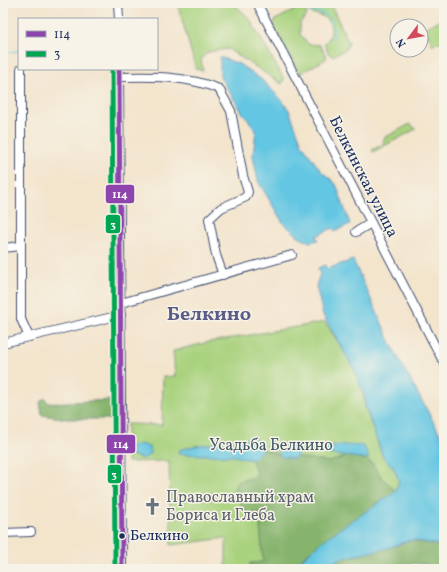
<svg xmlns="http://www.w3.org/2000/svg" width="447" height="572" font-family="Vollkorn,serif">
  <rect width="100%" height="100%" fill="#f7f3e8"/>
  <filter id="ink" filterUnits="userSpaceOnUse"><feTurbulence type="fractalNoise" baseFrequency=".025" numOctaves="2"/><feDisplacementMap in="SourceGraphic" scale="8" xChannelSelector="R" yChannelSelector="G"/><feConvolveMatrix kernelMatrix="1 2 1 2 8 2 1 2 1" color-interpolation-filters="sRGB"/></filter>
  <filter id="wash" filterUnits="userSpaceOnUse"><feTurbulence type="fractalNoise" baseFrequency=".012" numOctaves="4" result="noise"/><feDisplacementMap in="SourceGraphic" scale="16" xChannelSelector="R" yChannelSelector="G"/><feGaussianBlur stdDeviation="0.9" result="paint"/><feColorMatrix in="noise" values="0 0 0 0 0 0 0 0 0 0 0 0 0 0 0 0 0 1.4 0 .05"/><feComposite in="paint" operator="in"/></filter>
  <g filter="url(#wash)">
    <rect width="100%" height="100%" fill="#f3e4cc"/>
    <g fill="#a9d27e" stroke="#62806e">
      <path d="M177 3H233L249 18 284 79 282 84 228 49 208 52 201 59 203 71 196 69Z"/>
      <path d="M309 3H330L349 43 346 49 333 56 329 54 324 44C338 31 330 14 312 14L307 6Z"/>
      <path d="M303 6 307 15 300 23V34L308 44 320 45 326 56V59L301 73 298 72 273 25 275 20Z"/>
      <path d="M444 18V40L433 45 424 28Z"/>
      <path d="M410 124 416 129 373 152 372 150 383 144 384 138Z"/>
      <path d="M325 322C341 347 364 376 365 407L383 457 393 467 399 480 396 491 293 569H226V538L171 545 169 461 127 462V424L162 425 163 377 175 376 173 351 209 342Z"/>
    </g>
    <g fill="#86b46d" stroke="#507266">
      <path d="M44 398 49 403 112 400V419H67L42 415 40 402Z"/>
      <path d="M263 449 293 459 297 457 329 462 349 456 364 459 372 463 382 478 396 491 304 556 293 569H250V563L263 562 259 513H246L233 491 237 482 257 476 252 460Z"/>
      <path d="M411 540 444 546V569H431L427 565 412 563 393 566 395 569H323L339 559 385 549Z"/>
    </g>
    <g fill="#64c6e2" stroke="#407aa0">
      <path d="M220 57 239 64 262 80 280 98 289 110 302 144 320 170 336 184 350 224 335 231 333 228 316 236 318 240 310 242 302 239 283 223 258 181 253 156 256 130 242 112 220 77Z"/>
      <path d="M353 260 395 352 444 441V546L411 540 385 549 339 559 323 569H293C321 536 361 517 396 491L399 480 393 467 383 457 365 406V398L355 371 323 315 316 286 320 274 318 268 325 265 327 269Z"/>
      <path d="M253 438 261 444 263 449 252 460 233 456 178 454 179 450C203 442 228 444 253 438Z"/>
      <path d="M140 444 149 447 150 454 143 459 132 455 128 448Z"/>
      <path d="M342 445 364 446 369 459 326 454V448Z"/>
      <path d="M284 446 293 447 296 450 297 457 293 459 279 456 280 449Z"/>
    </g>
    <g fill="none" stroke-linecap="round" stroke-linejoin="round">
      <g stroke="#64c6e2" stroke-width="1.5">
        <path d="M308 12C329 10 336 20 333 39"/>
        <path d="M3 53 19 51"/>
        <path d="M297 453 309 450 326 451"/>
      </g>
    </g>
  </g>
  <g filter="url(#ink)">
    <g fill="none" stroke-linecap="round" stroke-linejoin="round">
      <defs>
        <g id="minor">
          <path d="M118 3 119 19"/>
          <path d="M257 3 444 363"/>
          <path d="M21 69V319L29 337"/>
          <path d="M119 69 122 569"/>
          <path d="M119 77C154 76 187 76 219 89L231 111 243 176 248 192 246 197 221 208 209 219 216 255 223 275"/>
          <path d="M356 232 371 223"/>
          <path d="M3 248 21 246"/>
          <path d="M121 303 292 255"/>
          <path d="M3 343 121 315"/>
          <path d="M3 533 31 532"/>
        </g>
      </defs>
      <use href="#minor" stroke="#3b4a6e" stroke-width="10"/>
      <use href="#minor" stroke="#fff" stroke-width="8"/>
      <defs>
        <path id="bus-1" d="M119 69 122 569"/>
        <path id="bus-2" d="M112 69 115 569"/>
      </defs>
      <use href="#bus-1" stroke="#f7f3e8" stroke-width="8"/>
      <use href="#bus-2" stroke="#f7f3e8" stroke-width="8"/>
      <use href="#bus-1" stroke="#8e44ad" stroke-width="5"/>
      <use href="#bus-2" stroke="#00a651" stroke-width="5"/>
    </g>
  </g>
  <defs>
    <symbol id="church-bare" viewBox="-9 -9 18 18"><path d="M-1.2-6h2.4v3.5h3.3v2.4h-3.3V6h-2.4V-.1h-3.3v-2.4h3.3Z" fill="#6b7280" stroke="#f7f3e8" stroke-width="2.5" paint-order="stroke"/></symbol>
  </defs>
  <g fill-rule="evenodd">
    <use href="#church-bare" x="140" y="494" width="25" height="25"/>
  </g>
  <circle fill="#1b2f5e" stroke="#f7f3e8" stroke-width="1.5" cx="122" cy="536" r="3.5"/>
  <g text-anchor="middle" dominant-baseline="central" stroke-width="3" stroke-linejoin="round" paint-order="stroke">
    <g font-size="15" fill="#1b2f5e" stroke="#f7f3e8" text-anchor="start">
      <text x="130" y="536">Белкино</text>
    </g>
    <g font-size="16" fill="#1b2f5e" stroke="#f7f3e8">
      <text transform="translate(363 177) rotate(63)">Белкинская улица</text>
    </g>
    <g font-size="16" fill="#3e5866" stroke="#f7f3e8">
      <text x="271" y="446">Усадьба Белкино</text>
    </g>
    <g font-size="16" fill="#5b616d" stroke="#f7f3e8" text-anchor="start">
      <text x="166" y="498">Православный храм<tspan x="166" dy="18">Бориса и Глеба</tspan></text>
    </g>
    <g font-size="20" font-weight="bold" fill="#595b88" stroke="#f7f3e8">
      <text x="209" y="315">Белкино</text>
    </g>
  </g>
  <g stroke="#f7f3e8" stroke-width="1.5">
    <rect x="105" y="184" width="30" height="20" rx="4" fill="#8e44ad"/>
    <rect x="105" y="214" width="16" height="20" rx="4" fill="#00a651"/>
    <rect x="106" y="434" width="30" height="20" rx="4" fill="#8e44ad"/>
    <rect x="107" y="464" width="15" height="20" rx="4" fill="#00a651"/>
  </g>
  <g font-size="11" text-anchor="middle" font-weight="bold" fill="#fff">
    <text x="120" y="198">114</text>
    <text x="113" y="228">3</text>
    <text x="121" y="448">114</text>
    <text x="114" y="478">3</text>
  </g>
  <rect width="447" height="572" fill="none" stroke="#f7f3e8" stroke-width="16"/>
  <rect x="18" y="18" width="140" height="52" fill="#f7f3e8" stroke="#9fa5b1"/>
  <rect x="26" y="31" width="20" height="6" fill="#8e44ad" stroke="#9fa5b1"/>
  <text x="54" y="38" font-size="12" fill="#1b2f5e">114</text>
  <rect x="26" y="51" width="20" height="6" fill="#00a651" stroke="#9fa5b1"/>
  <text x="54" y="58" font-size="12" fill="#1b2f5e">3</text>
  <g transform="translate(409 38) rotate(238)"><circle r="19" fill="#f7f3e8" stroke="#9fa5b1"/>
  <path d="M0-3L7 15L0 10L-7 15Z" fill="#d1495b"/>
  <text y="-6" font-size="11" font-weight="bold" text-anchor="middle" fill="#1b2f5e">N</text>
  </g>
</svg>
